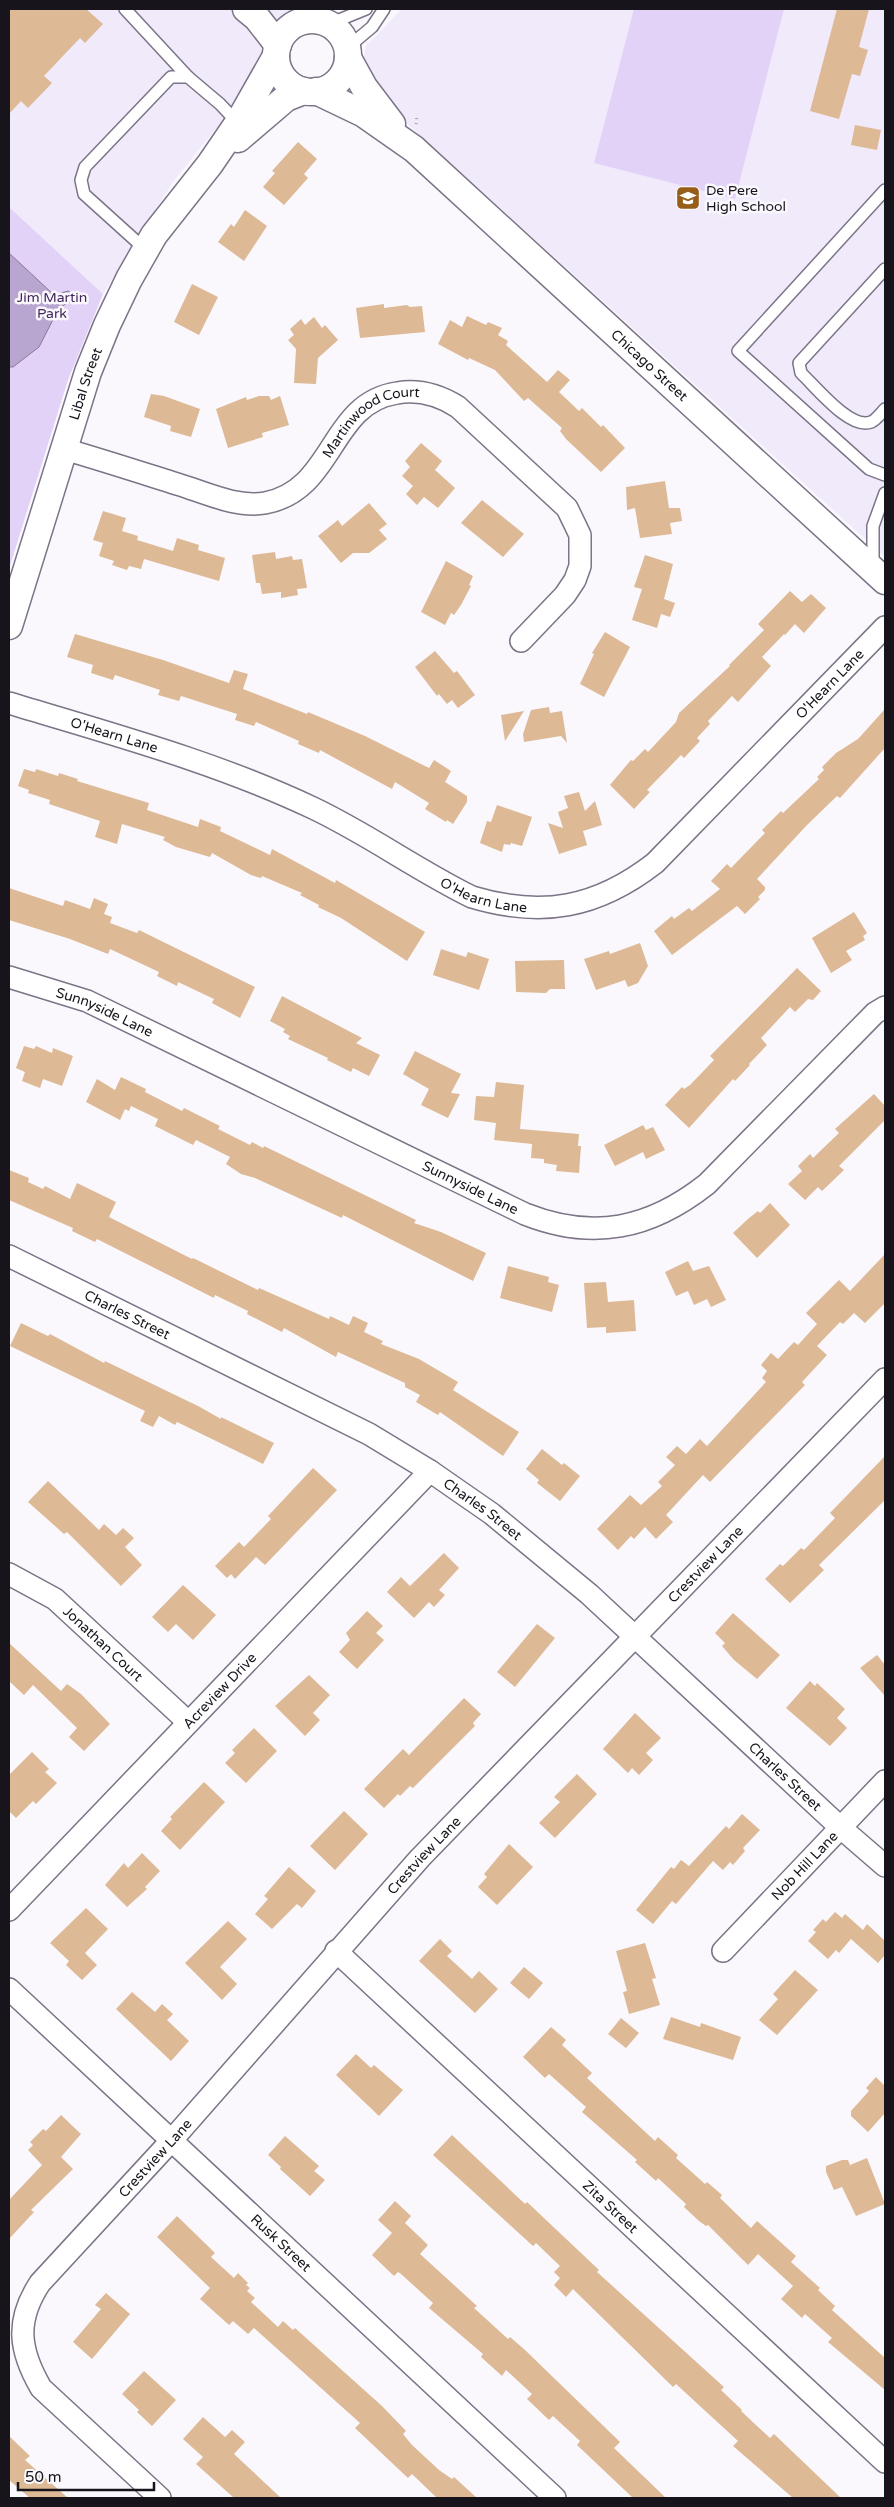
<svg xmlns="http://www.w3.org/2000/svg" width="894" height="2507" font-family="'Varela Round',sans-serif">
  <rect width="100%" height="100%" fill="#faf8fd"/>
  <g fill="#f1eafb">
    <path d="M9 9H296L269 33 251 85 173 182 103 294 9 207Z"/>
    <path d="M402 9H885V557L378 97 361 69 366 46Z"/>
  </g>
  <g fill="#e2d2f7">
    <path d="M634 9H784L735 199 594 163Z"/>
    <path d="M9 207 103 294 68 380 9 569Z"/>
  </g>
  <path fill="#b8a6d1" stroke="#887a9b" d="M9 253 54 295 68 291 78 297 59 308 39 347 13 367H9Z"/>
  <g fill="#ddb996">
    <path d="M9 9H86L103 24 85 43 80 38 44 76 52 83 28 108 21 101 9 114Z"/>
    <path d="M837 9H869L859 47 868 50 860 76 852 74 839 119 810 111Z"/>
    <path d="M855 125 881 130 877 150 851 145Z"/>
    <path d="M298 142 317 159 304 174 308 178 284 205 263 187 275 173 272 171Z"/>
    <path d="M245 210 267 226 244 261 218 242 231 224 234 227Z"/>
    <path d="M192 284 218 297 199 335 174 322Z"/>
    <path d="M384 304V308L407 305 410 307 422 306 425 332 360 338 356 308Z"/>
    <path d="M467 316 486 325 488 322 502 328 498 335 508 341 506 345 547 382 558 370 570 380 559 392 579 411 582 408 601 427 603 425 625 448 601 472 566 439 560 431 562 428 528 398 524 401 495 370 469 358 468 360 438 344 450 320 462 327Z"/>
    <path d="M314 317 322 328 325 325 338 340 318 358 316 384 294 383 296 349 288 340 294 335 290 329 301 319 305 325Z"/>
    <path d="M151 394 164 396 200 409 191 437 170 431 171 426 144 417Z"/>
    <path d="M259 396H269L271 400 280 396 289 425 262 433 263 437 228 448 216 409 246 397 247 400Z"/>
    <path d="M421 443 442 461 435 470 455 488 438 508 424 497 417 505 406 494 413 486 402 476 410 467 405 461Z"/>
    <path d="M665 481 669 508H680L682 521 670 523 672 534 640 538 635 508 627 510 626 487Z"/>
    <path d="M482 500 524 534 503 557 461 523Z"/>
    <path d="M369 503 387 524 379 530 387 539 369 553H353L341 563 318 536 338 520 342 526Z"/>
    <path d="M103 511 126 518 122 531 138 536 137 540 173 551 177 538 199 545 198 550 225 558 219 581 144 559 141 569 129 566 127 570 112 565 114 561 99 556 103 543 93 540Z"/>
    <path d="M275 552 276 559 292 556 293 560 302 559 307 588 297 589 298 595 281 598V592L262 594 260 583H256L252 555Z"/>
    <path d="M645 555 673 564 664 599 675 603 670 617 661 614 657 628 632 620 642 589 634 587Z"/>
    <path d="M446 561 473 576 469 585 471 586 461 605 454 615 451 613 445 625 421 612Z"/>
    <path d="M790 591 802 602 811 594 826 608 804 633 795 624 785 635 784 634 762 657 771 666 738 702 732 696 708 721 710 724 697 738 700 741 684 758 681 755 647 790 650 792 634 809 610 785 631 760 633 761 645 749 648 752 676 722 679 713 730 666 729 665 764 630 758 624Z"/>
    <path d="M605 632 630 647 604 697 580 684 594 654 592 653Z"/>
    <path d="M75 634 163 660 229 683 234 670 248 674 243 689 307 714 308 712 365 736 429 768 434 760 451 771 445 782 467 796V802L453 824 447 820 446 822 425 809 429 803 395 782 392 789 320 750 319 753 298 744 299 741 256 722 254 726 235 720 237 714 181 696 179 701 158 695 160 690 115 675 113 680 91 673 93 665 67 657Z"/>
    <path d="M435 651 454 673 457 671 475 695 458 708 452 700 447 704 439 694 437 696 415 667Z"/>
    <path d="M549 707 550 713 562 711 567 743 561 736 524 742 523 734 531 710Z"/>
    <path d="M885 709V748L840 798 837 796 807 825 757 879 765 887V890L758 897 760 899 745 914 737 906 672 955 654 931 672 916 674 919 689 908 692 911 720 889 711 881 727 864 731 868 765 833 762 830 781 811 783 813 819 779 817 777 824 770 822 767 836 753 858 739Z"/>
    <path d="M524 711 505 741 501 715Z"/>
    <path d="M24 769 35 772 36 769 58 776 59 773 78 779 77 781 149 803 147 810 198 827 200 819 221 827 220 831 270 855 272 849 335 883 336 880 425 932 407 961 341 918 318 907 319 905 300 895 302 893 262 876 261 878 251 875 212 853 210 857 176 847 163 840 165 837 122 824 117 844 95 837 100 821 49 804 50 800 28 793 29 790 18 786Z"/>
    <path d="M579 792 585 811 595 801 602 825 583 831 587 845 559 854 548 823 563 828 558 812 568 808 564 796Z"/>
    <path d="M497 805 532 817 522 846 511 843 510 845 504 844 502 852 480 843 487 821 491 822Z"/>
    <path d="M9 888 63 906 65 900 90 909 94 898 108 904 104 914 112 917 110 923 137 933 139 930 255 987 240 1018 212 1003 214 999 178 982 177 986 157 976 159 972 110 949 108 954 70 939 9 920Z"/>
    <path d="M854 912 867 933 863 936 865 940 846 951 852 960 831 973 812 938Z"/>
    <path d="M640 943 648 966 638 983 628 987 625 980 596 990 584 959 609 951 610 954Z"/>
    <path d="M441 949 466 957 468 952 489 959 479 990 433 975Z"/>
    <path d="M564 960 565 989H550L546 993 516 992 515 961Z"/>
    <path d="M797 968 821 991 813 1000 808 999 795 1012 790 1007 761 1038 767 1045 749 1064 750 1065 735 1081 733 1079 689 1128 665 1105 682 1087 684 1089 690 1085 714 1060 710 1056Z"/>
    <path d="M282 996 362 1038 356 1043 380 1055 369 1076 353 1068 351 1072 327 1060 328 1058 288 1039 290 1036 283 1032 285 1029 270 1021Z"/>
    <path d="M24 1046 34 1049 36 1046 52 1053 53 1048 73 1056 62 1086 43 1079 40 1088 22 1081 25 1072 16 1068Z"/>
    <path d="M415 1051 461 1074 451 1093 460 1094 448 1118 421 1105 429 1089 403 1074Z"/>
    <path d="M121 1077 146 1089 145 1092 182 1111 184 1108 220 1126 218 1129 250 1145 252 1142 263 1148 264 1146 416 1220 414 1223 441 1232 486 1253 473 1281 343 1215 342 1218 255 1178 241 1174 226 1164 230 1157 196 1140 193 1145 155 1126 158 1119 131 1106 129 1111 125 1109 120 1120 86 1102 97 1079 115 1090Z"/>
    <path d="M496 1082 524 1085 520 1129 579 1134 578 1146H581L579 1173 556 1171 557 1165 544 1163V1159L531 1158 532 1144 494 1140 496 1123 474 1120 476 1096 494 1097Z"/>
    <path d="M874 1094 885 1106V1120L839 1166 844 1170 822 1191 818 1187 805 1200 788 1184 802 1171 798 1166 810 1154 813 1158 839 1133 835 1129Z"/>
    <path d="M643 1125 646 1130 653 1127 665 1150 646 1159 643 1152 615 1166 604 1145Z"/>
    <path d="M9 1170 29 1178 28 1182 43 1189 45 1186 70 1199 77 1183 116 1202 109 1217 192 1259 193 1258 258 1290 259 1288 329 1319 330 1316 349 1325 353 1316 368 1323 364 1332 383 1341 381 1344 419 1359 458 1382 453 1390 519 1432 503 1456 440 1412 438 1415 416 1402 420 1395 405 1387V1383L338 1352 336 1357 284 1328 282 1332 247 1314 248 1311 215 1295 214 1298 97 1239 95 1242 72 1231 73 1228 9 1200Z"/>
    <path d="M770 1203 790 1225 757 1258 733 1233 749 1218 758 1211 760 1213Z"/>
    <path d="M885 1254V1303L865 1323 854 1313 843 1324 840 1322 817 1346 827 1355 802 1382 805 1385 710 1482 703 1475 666 1515 673 1522 656 1539 645 1527 634 1539 631 1536 618 1550 597 1529 630 1495 641 1505 662 1486 658 1482 675 1465 666 1457 677 1446 686 1454 700 1439 707 1446 766 1382 762 1378 767 1371 761 1365 771 1353 778 1359 794 1342 798 1345 817 1324 806 1313 839 1280 850 1291Z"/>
    <path d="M688 1261 693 1271 709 1266 726 1300 711 1307 707 1299 694 1305 688 1291 676 1296 665 1272Z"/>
    <path d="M508 1266 549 1277 548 1282 559 1285 552 1312 500 1298Z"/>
    <path d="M606 1282 608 1302 634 1300 636 1331 606 1333V1327L587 1328 584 1283Z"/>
    <path d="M21 1323 48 1336 50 1334 104 1363 105 1361 200 1407 221 1419V1417L274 1443 263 1464 177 1422 175 1425 159 1416 153 1427 140 1421 145 1411 10 1346Z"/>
    <path d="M542 1449 562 1465 564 1463 580 1476 560 1501 537 1483 539 1480 526 1469Z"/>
    <path d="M885 1456V1500L819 1565 824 1570 790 1603 765 1579 780 1564 783 1566 801 1548 804 1550 835 1518 830 1513Z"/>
    <path d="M313 1468 337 1490 265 1565 256 1557 235 1579 231 1574 227 1578 215 1566 239 1542 244 1547 271 1519 268 1516Z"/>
    <path d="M48 1481 99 1530 104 1524 116 1535 123 1528 134 1538 125 1547 142 1565 121 1586 67 1532 64 1534 28 1502Z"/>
    <path d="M444 1553 459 1568 439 1590 445 1595 434 1607 429 1602 414 1618 387 1592 401 1577 410 1586Z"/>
    <path d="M183 1585 216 1615 193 1640 176 1624 168 1632 152 1617Z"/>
    <path d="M367 1611 383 1626 376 1633 384 1640 357 1669 339 1652 350 1640 346 1633Z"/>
    <path d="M733 1613 780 1655 757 1679 734 1660 722 1646 725 1643 715 1633Z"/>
    <path d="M537 1624 555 1638 515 1687 497 1672Z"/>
    <path d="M9 1643 61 1691 67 1684 81 1694 110 1724 84 1751 69 1737 77 1728 33 1685 24 1695 9 1681Z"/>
    <path d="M877 1655 885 1665V1696L860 1668Z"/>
    <path d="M309 1675 330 1695 313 1713 320 1720 305 1736 275 1706Z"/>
    <path d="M810 1681 815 1686 817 1683 845 1709 837 1718 847 1728 830 1746 786 1708Z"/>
    <path d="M464 1698 481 1714 473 1723 475 1726 413 1788 410 1786 400 1796 398 1794 384 1808 364 1789 403 1749 409 1755Z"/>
    <path d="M635 1713 661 1738 646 1753 653 1760 639 1775 632 1768 628 1773 603 1749Z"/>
    <path d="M254 1728 277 1751 246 1783 225 1763 235 1753 232 1750Z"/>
    <path d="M32 1752 49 1769 45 1772 57 1783 36 1804 33 1801 16 1818 9 1811V1775Z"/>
    <path d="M577 1774 597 1794 555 1838 539 1823 560 1802 554 1797Z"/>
    <path d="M204 1782 225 1802 180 1850 161 1831 172 1819 170 1817Z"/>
    <path d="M344 1811 368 1834 335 1870 310 1846Z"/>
    <path d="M742 1814 760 1830 743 1848 745 1851 733 1865 730 1862 723 1870 713 1861 676 1904 672 1901 653 1924 636 1910 671 1867 674 1869 681 1860 689 1866 726 1826 729 1829Z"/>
    <path d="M509 1844 533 1867 497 1905 478 1887 487 1877 484 1874Z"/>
    <path d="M142 1853 160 1871 145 1887 147 1889 127 1907 105 1885 124 1863 128 1868Z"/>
    <path d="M289 1867 316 1891 302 1908 297 1904 272 1929 255 1914 268 1899 264 1896Z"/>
    <path d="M86 1908 108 1929 85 1953 97 1965 82 1980 66 1965 69 1961 50 1943Z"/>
    <path d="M835 1912 842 1918 845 1914 863 1930 867 1924 885 1941V1955L878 1963 851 1939 839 1953 836 1950 828 1959 808 1941 816 1932 813 1930 823 1919 826 1922Z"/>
    <path d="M228 1921 247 1939 220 1967 237 1984 222 2000 185 1963Z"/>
    <path d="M440 1939 452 1951 447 1956 472 1979 479 1971 498 1989 475 2013 419 1961Z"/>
    <path d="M645 1943 656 1978 652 1979 660 2005 629 2014 623 1992 627 1991 616 1951Z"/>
    <path d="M524 1967 543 1983 529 1999 510 1983Z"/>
    <path d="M795 1970 818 1990 777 2035 759 2020 778 1999 773 1994Z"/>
    <path d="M132 1992 155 2012 162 2004 173 2014 167 2020 189 2041 171 2061 116 2009Z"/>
    <path d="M671 2017 700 2027 701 2023 741 2037 733 2060 663 2039Z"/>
    <path d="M621 2018 639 2033 626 2048 608 2034Z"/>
    <path d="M551 2027 566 2040 562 2045 592 2073 587 2078 655 2141 658 2137 678 2155 676 2158 705 2184 707 2182 722 2195 720 2198 751 2228 757 2221 796 2256 791 2262 820 2288 818 2290 835 2306 832 2310 885 2358V2390L828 2342 832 2338 805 2314 802 2318 781 2299 793 2286 758 2254 748 2265 708 2225 706 2226 699 2221 684 2207 686 2204 658 2178 656 2181 635 2162 637 2160 582 2112 586 2107 549 2074 545 2078 523 2057Z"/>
    <path d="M356 2054 371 2068 374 2065 403 2090 379 2116 336 2075Z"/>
    <path d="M876 2077 885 2086V2113L868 2132 851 2116V2111L869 2091 866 2088Z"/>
    <path d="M61 2115 81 2134 61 2157 73 2169 31 2210 34 2212 9 2239V2200L42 2165 28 2150 33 2145 30 2142 43 2129 46 2131Z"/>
    <path d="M452 2135 525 2204 527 2202 599 2270 597 2272 724 2387 721 2390 742 2410 741 2411 770 2438 774 2434 841 2498H793L733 2446 738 2441 676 2384 673 2387 577 2293 573 2289 566 2297 554 2285 560 2278 554 2272 560 2266 536 2243 533 2246 433 2155Z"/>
    <path d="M285 2136 319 2166 314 2171 325 2180 310 2196 280 2169 281 2167 268 2155Z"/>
    <path d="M867 2158 885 2204 856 2216 842 2187 834 2190 826 2172V2166L842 2160H848L850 2165Z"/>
    <path d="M395 2201 411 2216 405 2223 428 2245 420 2254 477 2306 474 2308 508 2339 510 2337 525 2350 620 2442 614 2448 666 2498H633L577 2445 580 2441 553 2416 549 2420 527 2399 532 2394 506 2370 502 2376 481 2357 483 2354 429 2308 433 2303 401 2274 398 2272 394 2276 372 2255 392 2233 378 2220Z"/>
    <path d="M177 2216 215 2253 211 2257 234 2278 238 2273 248 2283 246 2285 250 2288 247 2291 255 2298 251 2302 278 2327 283 2321 293 2330 295 2328 382 2406 406 2431 403 2434 412 2445 439 2470 452 2479 454 2477 477 2498H437L412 2474 408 2478 355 2428 360 2423 254 2328 248 2334 233 2321 229 2325 200 2299 210 2288 157 2237Z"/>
    <path d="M106 2293 130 2314 92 2359 73 2342 101 2309 95 2305Z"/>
    <path d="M144 2371 176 2400 152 2426 137 2412 139 2410 122 2394Z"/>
    <path d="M203 2417 225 2437 232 2430 245 2442 234 2454 281 2498H234L196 2464 203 2457 183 2439Z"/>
    <path d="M9 2436 30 2456 25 2460 68 2498H30L9 2480Z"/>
  </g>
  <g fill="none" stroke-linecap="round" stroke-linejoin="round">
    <defs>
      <g id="service">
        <path d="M125 9 188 77"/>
        <path d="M321 21 339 20 366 9"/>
        <path d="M347 48 372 27 384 9"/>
        <path d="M885 190 738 351 869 469 885 475"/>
        <path d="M146 250 84 194 81 180 85 167 171 77H188L220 104 238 123"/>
        <path d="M885 269 799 363 801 373C816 387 850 430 871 422 876 420 881 413 885 409"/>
        <path d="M873 568V526L885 493"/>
      </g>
      <g id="minor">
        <path id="s1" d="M64 449C102 460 139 472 177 484 204 492 236 508 265 503 335 490 329 403 397 393 420 389 439 395 458 407L567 508 580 535V566L575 580 565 595 521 641"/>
        <path id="s2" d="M9 703C111 734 216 762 313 808 368 834 417 870 472 897 542 918 597 908 655 863L885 627"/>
        <path id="s3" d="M9 977 87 1001 525 1214C593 1241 650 1229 707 1184L875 1013 885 1007"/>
        <path id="s4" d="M9 1256 369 1434 430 1471 492 1514 589 1594 841 1828 885 1866"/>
        <path id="s5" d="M9 1574 55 1599 188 1722"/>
        <path id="s6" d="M9 1910 430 1471"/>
        <path id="s7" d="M336 1951 885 2462"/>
        <path id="s8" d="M723 1951 885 1781"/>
        <path id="s9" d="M9 1989 555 2498"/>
        <path id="s10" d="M160 2498 41 2388C19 2350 15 2321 40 2283L171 2141 420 1858 885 1379"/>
      </g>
      <g id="tertiary">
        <path d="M246 9 257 18 278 45"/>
        <circle cx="312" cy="56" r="36"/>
        <path d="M348 58 364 87 392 124"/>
        <path id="s11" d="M316 91 364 114 414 149 885 581"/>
        <path d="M238 139 286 98 304 91"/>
        <path id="s12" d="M9 626 88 372 107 325 129 279 154 235 210 164 238 123 276 56"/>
      </g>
    </defs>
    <use href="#service" stroke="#7c7487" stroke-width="14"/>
    <use href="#minor" stroke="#7c7487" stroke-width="24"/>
    <use href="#tertiary" stroke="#7c7487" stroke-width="29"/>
    <path stroke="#a5a2a8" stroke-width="3" stroke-dasharray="1 4" stroke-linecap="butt" d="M416 124 417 114"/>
    <use href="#service" stroke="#fff" stroke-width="11"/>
    <use href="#minor" stroke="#fff" stroke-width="21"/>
    <use href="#tertiary" stroke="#fff" stroke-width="26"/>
  </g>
  <defs>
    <symbol id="school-square" viewBox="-11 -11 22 22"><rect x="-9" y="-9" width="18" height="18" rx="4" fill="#975e1a" stroke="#faf8fd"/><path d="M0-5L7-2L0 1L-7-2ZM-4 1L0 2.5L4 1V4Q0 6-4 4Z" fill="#fff"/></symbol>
  </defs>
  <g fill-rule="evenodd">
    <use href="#school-square" x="674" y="184" width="28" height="28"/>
  </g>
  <g text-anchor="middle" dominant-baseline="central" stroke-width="5" stroke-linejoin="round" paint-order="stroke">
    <g font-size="14" fill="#18141c" stroke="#faf8fd" text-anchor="start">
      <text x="706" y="190">De Pere<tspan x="706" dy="16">High School</tspan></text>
    </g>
    <g font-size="14" fill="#41275c" stroke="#faf8fd">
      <text x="52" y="297">Jim Martin<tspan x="52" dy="16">Park</tspan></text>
    </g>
    <g font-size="14" fill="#18141c" stroke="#faf8fd">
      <text stroke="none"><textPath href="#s11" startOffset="434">Chicago Street</textPath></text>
      <text stroke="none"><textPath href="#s12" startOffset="254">Libal Street</textPath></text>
      <text stroke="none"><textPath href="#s1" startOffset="349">Martinwood Court</textPath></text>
      <text stroke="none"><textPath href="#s2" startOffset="949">O'Hearn Lane</textPath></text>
      <text stroke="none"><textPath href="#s2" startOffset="110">O'Hearn Lane</textPath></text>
      <text stroke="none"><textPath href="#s2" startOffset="515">O'Hearn Lane</textPath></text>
      <text stroke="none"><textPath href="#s3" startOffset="102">Sunnyside Lane</textPath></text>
      <text stroke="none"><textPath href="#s3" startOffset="508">Sunnyside Lane</textPath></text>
      <text stroke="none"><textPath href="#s4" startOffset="132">Charles Street</textPath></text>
      <text stroke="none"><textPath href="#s4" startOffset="538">Charles Street</textPath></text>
      <text stroke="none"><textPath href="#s10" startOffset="1254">Crestview Lane</textPath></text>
      <text stroke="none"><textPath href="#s5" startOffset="118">Jonathan Court</textPath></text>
      <text stroke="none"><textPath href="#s6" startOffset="304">Acreview Drive</textPath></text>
      <text stroke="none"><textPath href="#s4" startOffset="942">Charles Street</textPath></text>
      <text stroke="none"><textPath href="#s10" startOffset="849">Crestview Lane</textPath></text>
      <text stroke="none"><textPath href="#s8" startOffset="118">Nob Hill Lane</textPath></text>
      <text stroke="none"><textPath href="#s10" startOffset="444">Crestview Lane</textPath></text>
      <text stroke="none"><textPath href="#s7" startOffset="375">Zita Street</textPath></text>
      <text stroke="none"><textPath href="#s9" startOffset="372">Rusk Street</textPath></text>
    </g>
  </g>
  <rect width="894" height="2507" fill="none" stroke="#18141c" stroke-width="20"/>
  <path d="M18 2482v8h136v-8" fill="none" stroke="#18141c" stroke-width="2.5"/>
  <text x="25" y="2482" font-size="15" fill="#18141c" stroke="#faf8fd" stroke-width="4" paint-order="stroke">50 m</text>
</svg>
